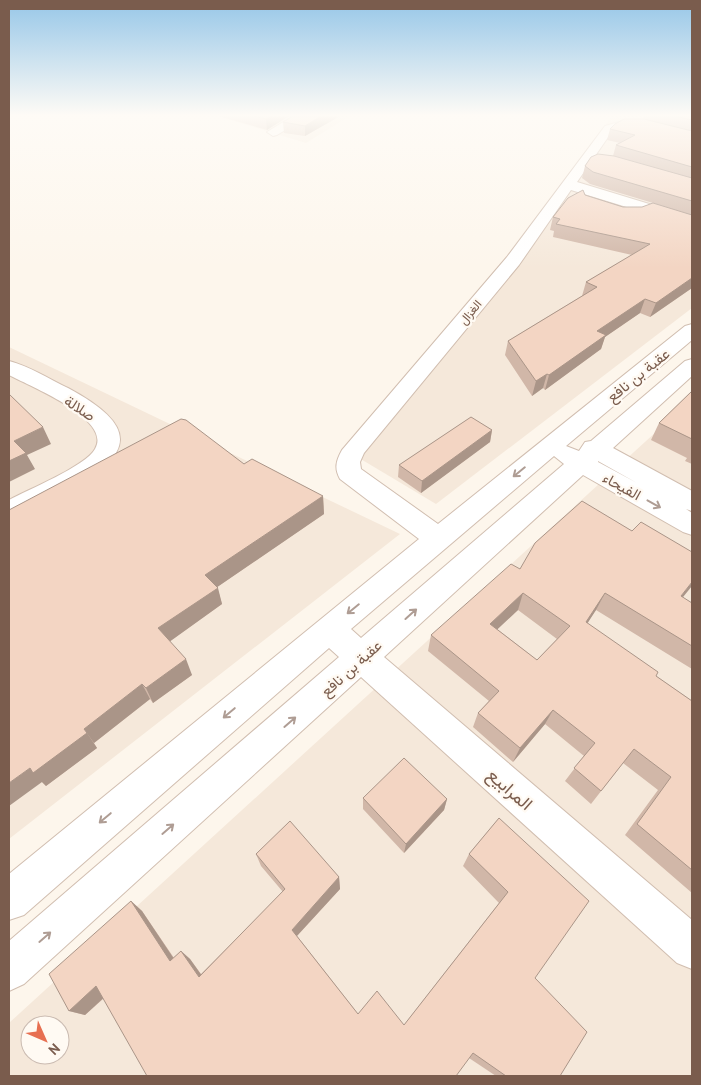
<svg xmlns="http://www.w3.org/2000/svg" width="701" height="1085" font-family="'PT Sans',Vazirmatn,sans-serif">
  <rect width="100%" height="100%" fill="#fdf6ec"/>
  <g fill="#f5e8da" fill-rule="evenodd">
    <path d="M217 116H350L306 143Z"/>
    <path d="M612 116 692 117V308L436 504 359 458Z"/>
    <path d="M9 347 400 534 9 839Z"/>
    <path d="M692 399V1076H9V1023ZM30 1025H60V1055H30Z"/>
  </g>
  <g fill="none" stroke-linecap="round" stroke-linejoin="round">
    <defs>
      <g id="minor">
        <path d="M293 116H308L277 135 273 136 267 132Z"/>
        <path d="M640 121 692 134V142L640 128 613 130 577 182 692 217V227L571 190 519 265 364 453 360 462 361 469 438 524 685 326 692 324V340L566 446 579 451 585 442 591 441 685 361 692 359V376L613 448 692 491V511L686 509 692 513V535L683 532 583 475 384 657 692 920V969L677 963 361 677 24 984 9 991V941L339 657 329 648 24 915 9 920V874L419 539 340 479C334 468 336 461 342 450L507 257 605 126 619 122ZM554 456 564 464 361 638 351 629ZM598 461 637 483 598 462Z"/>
        <path d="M9 361C29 366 49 379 68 388 139 426 136 454 67 492 49 502 29 514 9 520V500C27 490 86 466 95 449 113 419 29 386 9 375Z"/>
      </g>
    </defs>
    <use href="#minor" stroke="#d1beb0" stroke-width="2"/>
    <use href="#minor" fill="#fff" fill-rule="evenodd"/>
  </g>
  <g fill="#d1b7a8" fill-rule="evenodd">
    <path d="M218 116H289L267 130Z"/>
    <path d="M293 116H340L305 136 284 133 283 122Z"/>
    <path d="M644 116H692V288L650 317 640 313 605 337 601 349 545 390 543 388 532 396 505 355 508 341 582 296 586 282 632 255 553 237 554 231 550 230 553 217 585 195 623 207H642L663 206 590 184 582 178 585 166 613 156 616 145 620 143 607 140 610 129 643 119Z"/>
    <path d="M692 391V464L685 461 687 458 651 440 659 423Z"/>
    <path d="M492 430 490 442 421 493 398 477 399 465Z"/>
    <path d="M244 464 323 496 324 514 217 587 222 604 170 641 192 675 153 703 150 699 94 743 97 748 46 786 42 782Z"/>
    <path d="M520 569 682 597 692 603V669L596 610 587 623 656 676 692 701V893L625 835 658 790 623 763 591 804 565 781 584 756 545 724 513 762 473 727 478 713 489 701 428 651 431 635ZM518 610 557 639 537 660 497 629Z"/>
    <path d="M363 798 447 799 444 810 404 853 363 809Z"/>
    <path d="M499 818 535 978 560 1076H496L469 1058 103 999 85 1015 69 1011 131 901 142 911 174 958 181 951 190 959 201 974 283 892 261 866 256 854 339 877 340 889 297 936 358 1014 404 1025 499 903 463 866 469 854Z"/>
  </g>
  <g fill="#aa9588">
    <path d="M271 116H289L267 130 266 119Z"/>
    <path d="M321 116H340L305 136V126Z"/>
    <path d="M692 278V288L650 317 656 303Z"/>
    <path d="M645 299 640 313 605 337 601 349 545 390 549 375 597 331Z"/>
    <path d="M547 374 543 388 532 396 536 381Z"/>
    <path d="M43 427 51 444 27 455 35 469 9 482V461L14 441Z"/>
    <path d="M492 430 490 442 421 493 422 481Z"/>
    <path d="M323 496 324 514 210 592 205 575Z"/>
    <path d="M692 582V586L670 613 681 596Z"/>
    <path d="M218 588 222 604 165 645 158 628Z"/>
    <path d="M523 593 518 610 486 640 490 624Z"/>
    <path d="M605 593 596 610 578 638 586 622Z"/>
    <path d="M186 659 192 675 153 703 146 688Z"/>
    <path d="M142 684 150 699 94 743 84 729Z"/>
    <path d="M553 710 545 724 513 762 520 748Z"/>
    <path d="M87 733 97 748 46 786 42 782 9 806V783L30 768Z"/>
    <path d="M447 799 444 810 404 853 406 844Z"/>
    <path d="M339 877 340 889 295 938 292 930Z"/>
    <path d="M131 901 142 911 180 968 170 961Z"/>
    <path d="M181 951 190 959 207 983 199 977Z"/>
    <path d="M96 986 110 992 85 1015 69 1011Z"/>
  </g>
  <g fill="#f3d5c3" stroke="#aa9588" fill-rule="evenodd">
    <path d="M255 116H271L266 119Z"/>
    <path d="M293 116H321L305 126 283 122Z"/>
    <path d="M674 116H692V120Z"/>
    <path d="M624 119H644L692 131V167L616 145 635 135 610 129 615 124Z"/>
    <path d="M598 154 614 156 692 178V201L593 172 585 166 591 157Z"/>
    <path d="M583 190 585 195 623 207H642L653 203 692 215V278L656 303 645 299 597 331 606 335 549 375 547 374 536 381 508 341 597 287 586 282 650 244 556 224 560 219 553 217 568 198Z"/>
    <path d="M692 391V439L659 423Z"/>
    <path d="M9 394 43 427 14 441 26 453 9 461Z"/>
    <path d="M471 417 492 430 422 481 399 465Z"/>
    <path d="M181 419 186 420 244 464 252 459 323 496 205 575 218 588 158 628 186 659 146 688 142 684 84 729 87 733 33 773 30 768 9 783V510Z"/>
    <path d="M582 501 632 531 641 522 692 552V582L681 596 692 603V646L605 593 586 622 658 672 656 676 692 701V870L637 824 671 777 634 749 601 791 574 768 595 743 553 710 520 748 478 713 499 691 431 635 511 564 520 569 535 543ZM523 593 570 626 537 660 490 624Z"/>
    <path d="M404 758 447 799 406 844 363 798Z"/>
    <path d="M499 818 589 901 535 978 587 1032 560 1076H506L473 1053 456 1076H147L96 986 69 1011 49 974 131 901 170 961 181 951 199 977 285 889 256 854 290 821 339 877 292 930 358 1014 377 991 404 1025 508 892 469 854Z"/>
  </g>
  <defs><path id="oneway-shaft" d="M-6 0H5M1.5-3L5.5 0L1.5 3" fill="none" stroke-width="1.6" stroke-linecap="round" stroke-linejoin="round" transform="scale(1.25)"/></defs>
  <g stroke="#af9d94">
    <use href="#oneway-shaft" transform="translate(519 472) rotate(141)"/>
    <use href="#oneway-shaft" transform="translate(654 504) rotate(29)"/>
    <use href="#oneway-shaft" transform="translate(353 609) rotate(141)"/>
    <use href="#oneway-shaft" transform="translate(411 614) rotate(-42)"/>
    <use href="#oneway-shaft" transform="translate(229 713) rotate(140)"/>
    <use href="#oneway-shaft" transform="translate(290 722) rotate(-41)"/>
    <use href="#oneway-shaft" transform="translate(105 818) rotate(140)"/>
    <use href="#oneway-shaft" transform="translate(168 829) rotate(-41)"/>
    <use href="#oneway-shaft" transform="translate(45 937) rotate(-41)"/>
  </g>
  <linearGradient id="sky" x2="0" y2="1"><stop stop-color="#97c7e8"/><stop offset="0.43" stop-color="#fefbf6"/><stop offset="1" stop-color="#fefbf6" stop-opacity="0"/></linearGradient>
  <rect width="701" height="268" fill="url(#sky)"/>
  <g text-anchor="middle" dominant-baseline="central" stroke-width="4.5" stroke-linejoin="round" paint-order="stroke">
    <g font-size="12" fill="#7a5c4d" stroke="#fffaf3">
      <text transform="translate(470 312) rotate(-50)">الغزال</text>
    </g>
    <g font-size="15" fill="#7a5c4d" stroke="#fffaf3">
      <text transform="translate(638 375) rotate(-39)">عقبة بن نافع</text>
      <text transform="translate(80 408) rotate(33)">صلالة</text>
      <text transform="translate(622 486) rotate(29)">الفيحاء</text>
      <text transform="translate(351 668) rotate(-42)">عقبة بن نافع</text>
    </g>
    <g font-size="18" fill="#7a5c4d" stroke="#fffaf3">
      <text transform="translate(510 789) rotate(41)">المرابيع</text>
    </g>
  </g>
  <rect width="701" height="1085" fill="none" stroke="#7a5c4d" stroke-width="20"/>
  <g transform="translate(45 1040) rotate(135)"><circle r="24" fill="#fffaf3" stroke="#cabbb1"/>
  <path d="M0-4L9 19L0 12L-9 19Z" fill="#e76f51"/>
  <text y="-8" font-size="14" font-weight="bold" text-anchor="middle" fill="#7a5c4d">N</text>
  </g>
</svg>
